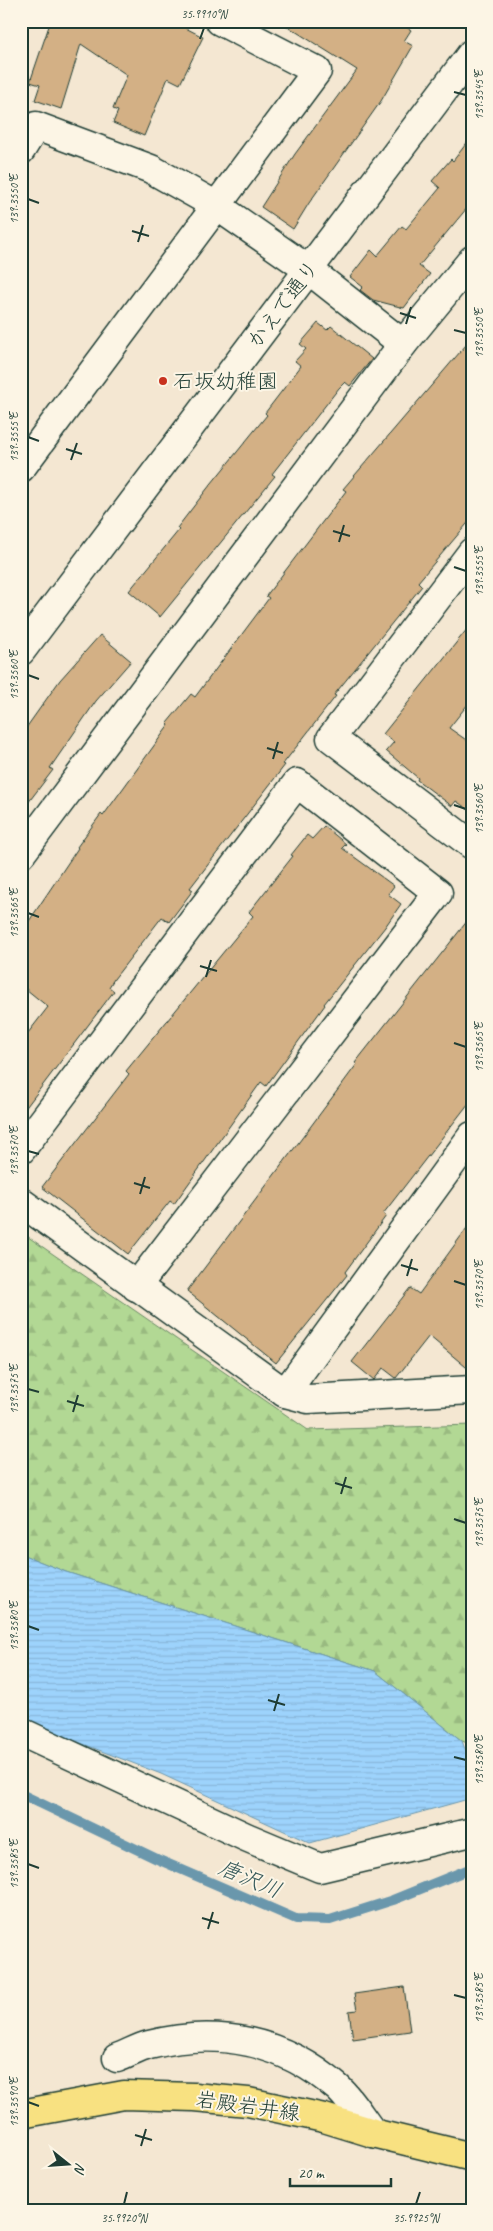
<svg xmlns="http://www.w3.org/2000/svg" width="493" height="2231" font-family="Caveat,'Klee One',sans-serif">
  <defs>
    <pattern id="forest-firs" width="22" height="20" patternUnits="userSpaceOnUse" patternTransform="scale(1.25)"><rect width="22" height="20" fill="#b2d894"/><path d="M5 1l3.5 6h-7zM16 11l3.5 6h-7z" fill="#99ba80"/></pattern>
    <pattern id="water-rules" width="6" height="5" patternUnits="userSpaceOnUse" patternTransform="scale(1.25)"><rect width="6" height="5" fill="#9dd3fc"/><path d="M0 2.5h6" fill="none" stroke="#87b6d9"/></pattern>
  </defs>
  <rect width="100%" height="100%" fill="#f4e7d2"/>
  <filter id="ink" filterUnits="userSpaceOnUse"><feTurbulence type="fractalNoise" baseFrequency=".02" numOctaves="2"/><feDisplacementMap in="SourceGraphic" scale="10" xChannelSelector="R" yChannelSelector="G"/><feConvolveMatrix kernelMatrix="1 2 1 2 8 2 1 2 1" color-interpolation-filters="sRGB"/></filter>
  <g filter="url(#ink)">
    <path fill="url(#forest-firs)" stroke="#688a64" d="M21 1232 308 1430 472 1425V1745L462 1741 375 1671 66 1572 21 1554Z"/>
    <path fill="url(#water-rules)" stroke="#6b97ac" d="M21 1554 66 1572 375 1671 462 1741 472 1767V1798L310 1843 161 1774 21 1720Z"/>
    <g fill="none" stroke-linecap="round" stroke-linejoin="round">
      <path stroke="#6b97ac" stroke-width="10" d="M21 1794 157 1859 296 1919 330 1920 393 1900 472 1868"/>
    </g>
    <g fill="#d3b085" stroke="#1f3d34">
      <path d="M47 21H172L203 37 180 84 168 78 144 136 113 123 118 111 113 109 127 75 81 44 61 109 35 100 40 85 30 82 50 23Z"/>
      <path d="M279 21H396L411 30 404 41 413 46 381 101 309 203 293 229 261 207 295 154 357 70Z"/>
      <path d="M472 136V202L419 266 430 274 404 308 373 300 360 290 363 287 350 277 371 250 377 256 402 226 406 229 440 188 432 181 451 159 453 161Z"/>
      <path d="M318 323 327 330 331 326 372 359 350 386 345 382 339 388 272 474 275 476 160 617 129 591 179 530 177 528 207 489 267 415 265 413 301 366 295 361 306 349 300 344Z"/>
      <path d="M472 338V518L418 582 422 586 334 695 336 696 283 764 285 765 190 888 193 890 169 922 162 917 114 979 109 987 114 991 21 1114V1042L48 1007 21 985V933L78 848 77 847 101 814 103 816 169 725 167 723 191 694 195 697 269 598 266 596 346 491 343 489Z"/>
      <path d="M472 623V699L449 728 472 744V812L456 801 452 806 417 780 418 778 386 751 394 742 383 734Z"/>
      <path d="M100 635 131 661 96 701 50 768 53 770 21 812V735L60 680Z"/>
      <path d="M324 826 346 844 342 848 394 886 388 894 401 904 385 927 324 1004 325 1005 266 1086 261 1082 174 1204 170 1201 128 1254 42 1187 129 1074 126 1071 253 916 249 912 293 856 291 855 307 835 312 839Z"/>
      <path d="M472 915V1099L383 1214 386 1216 345 1272 347 1275 276 1363 187 1291 308 1130 357 1064 355 1063Z"/>
      <path d="M472 1221V1372L429 1336 396 1378 383 1368 374 1380 352 1362 410 1288 419 1294Z"/>
      <path d="M404 1987 410 2031 353 2039 349 2011 357 2010 354 1994Z"/>
    </g>
    <g fill="none" stroke-linecap="round" stroke-linejoin="round">
      <defs>
        <g id="minor">
          <path d="M21 150 36 126 151 169 217 206 309 270 403 344"/>
          <path d="M21 468 317 71 220 21"/>
          <path d="M472 552 331 738 472 845"/>
          <path d="M21 651 472 53"/>
          <path d="M21 854 403 344 472 260"/>
          <path d="M21 1150 297 783 438 893 136 1287"/>
          <path d="M21 1202 285 1393 308 1399 472 1390"/>
          <path d="M285 1393 472 1136"/>
          <path d="M21 1732 246 1837 320 1868 472 1832"/>
          <path d="M117 2058C128 2054 138 2048 149 2045 219 2027 284 2041 338 2088 351 2100 362 2119 373 2133"/>
        </g>
        <path id="major" d="M21 2114 124 2095 194 2097 248 2102 324 2118 373 2133 472 2157"/>
      </defs>
      <use href="#minor" stroke="#1f3d34" stroke-width="31"/>
      <use href="#major" stroke="#1f3d34" stroke-width="31"/>
      <use href="#minor" stroke="#fcf5e5" stroke-width="28"/>
      <use href="#major" stroke="#f8e181" stroke-width="28"/>
    </g>
  </g>
  <path fill="none" stroke="#1f3d34" stroke-width="2" d="M200 39 204 28M454 92 466 95M28 199 39 203M132 231 149 236M138 242 143 225M400 313 416 318M406 324 411 307M454 330 466 333M28 437 39 441M66 449 82 454M71 460 77 443M333 531 350 536M339 542 344 525M454 567 466 571M28 675 39 679M267 748 283 753M273 759 278 742M454 805 466 809M28 913 39 917M200 966 217 971M206 977 211 960M454 1043 466 1047M28 1151 39 1154M134 1183 150 1188M140 1194 145 1177M401 1265 418 1270M407 1276 412 1259M454 1281 466 1285M28 1389 39 1392M67 1401 84 1406M73 1412 78 1395M335 1483 352 1488M341 1494 346 1477M454 1519 466 1523M28 1626 39 1630M268 1700 285 1705M274 1711 279 1694M454 1757 466 1760M28 1864 39 1868M202 1918 219 1923M208 1929 213 1912M454 1995 466 1998M28 2102 39 2106M135 2135 152 2140M141 2146 146 2129M124 2204 127 2192M416 2204 420 2192"/>
  <circle fill="#c8321e" stroke="#fcf5e5" stroke-width="2" cx="163" cy="381" r="5"/>
  <g text-anchor="middle" dominant-baseline="central" stroke-width="4" stroke-linejoin="round" paint-order="stroke">
    <g font-size="21" fill="#1f3d34" stroke="#fcf5e5">
      <text transform="translate(283 304) rotate(-53)">かえで通り</text>
      <text transform="translate(248 2106) rotate(8)">岩殿岩井線</text>
    </g>
    <g font-size="21" fill="#1f3d34" stroke="#fcf5e5" text-anchor="start">
      <text x="173" y="381">石坂幼稚園</text>
    </g>
    <g font-size="22" font-style="italic" fill="#385b5c" stroke="#fcf5e5">
      <text transform="translate(250 1879) rotate(23)">唐沢川</text>
    </g>
  </g>
  <rect width="493" height="2231" fill="none" stroke="#fcf5e5" stroke-width="55"/>
  <g transform="translate(68 2164) rotate(107)" stroke="#fcf5e5" stroke-width="4" paint-order="stroke">
  <path d="M0-4L9 19L0 12L-9 19Z" fill="#1f3d34"/>
  <text y="-8" font-size="14" font-weight="bold" text-anchor="middle" fill="#1f3d34">N</text>
  </g>
  <path d="M290 2178v8h101v-8" fill="none" stroke="#1f3d34" stroke-width="2.5"/>
  <text x="298" y="2178" font-size="15" fill="#1f3d34" stroke="#fcf5e5" stroke-width="4" paint-order="stroke">20 m</text>
  <rect x="28" y="28" width="438" height="2176" fill="none" stroke="#1f3d34" stroke-width="2"/>
  <g font-size="12" text-anchor="middle" fill="#1f3d34">
    <text x="204" y="18">35.9910°N</text>
    <text transform="translate(479 95) rotate(-90)" y="4">139.3545°E</text>
    <text transform="translate(14 199) rotate(-90)" y="4">139.3550°E</text>
    <text transform="translate(479 333) rotate(-90)" y="4">139.3550°E</text>
    <text transform="translate(14 437) rotate(-90)" y="4">139.3555°E</text>
    <text transform="translate(479 571) rotate(-90)" y="4">139.3555°E</text>
    <text transform="translate(14 675) rotate(-90)" y="4">139.3560°E</text>
    <text transform="translate(479 809) rotate(-90)" y="4">139.3560°E</text>
    <text transform="translate(14 913) rotate(-90)" y="4">139.3565°E</text>
    <text transform="translate(479 1047) rotate(-90)" y="4">139.3565°E</text>
    <text transform="translate(14 1151) rotate(-90)" y="4">139.3570°E</text>
    <text transform="translate(479 1285) rotate(-90)" y="4">139.3570°E</text>
    <text transform="translate(14 1389) rotate(-90)" y="4">139.3575°E</text>
    <text transform="translate(479 1523) rotate(-90)" y="4">139.3575°E</text>
    <text transform="translate(14 1626) rotate(-90)" y="4">139.3580°E</text>
    <text transform="translate(479 1760) rotate(-90)" y="4">139.3580°E</text>
    <text transform="translate(14 1864) rotate(-90)" y="4">139.3585°E</text>
    <text transform="translate(479 1998) rotate(-90)" y="4">139.3585°E</text>
    <text transform="translate(14 2102) rotate(-90)" y="4">139.3590°E</text>
    <text x="124" y="2222">35.9920°N</text>
    <text x="416" y="2222">35.9925°N</text>
  </g>
</svg>
